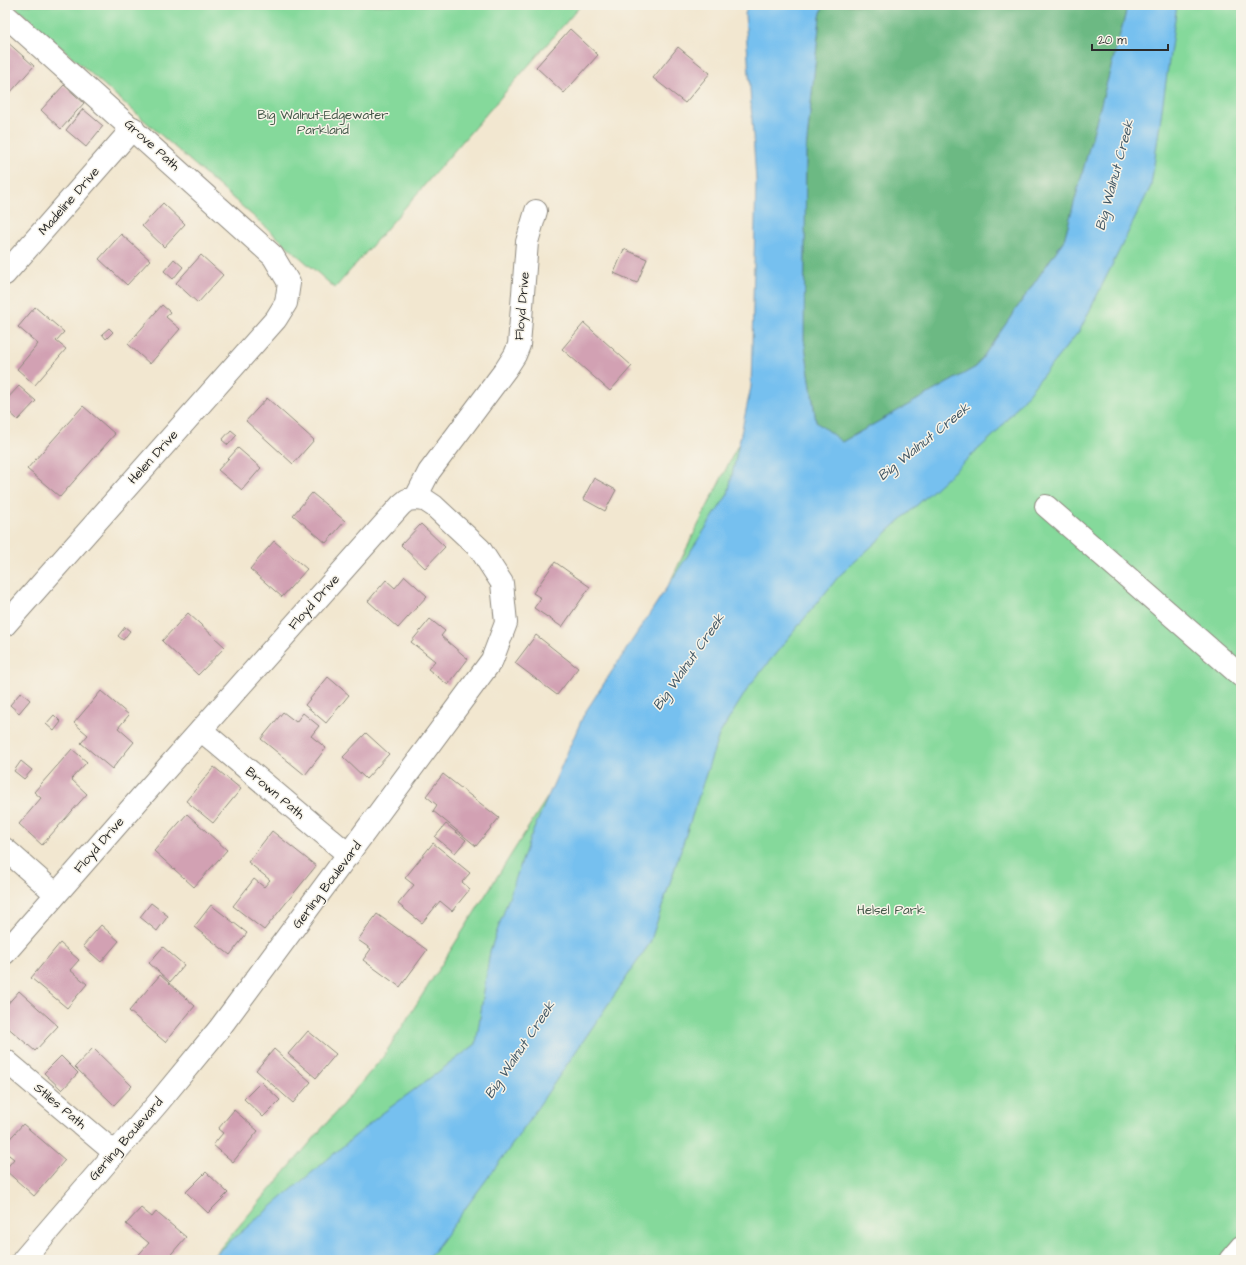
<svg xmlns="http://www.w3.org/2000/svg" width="1246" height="1265" font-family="'Architects Daughter',sans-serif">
  <rect width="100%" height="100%" fill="#f7f3e8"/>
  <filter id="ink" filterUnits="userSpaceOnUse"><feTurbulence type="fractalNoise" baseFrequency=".025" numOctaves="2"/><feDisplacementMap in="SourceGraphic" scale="8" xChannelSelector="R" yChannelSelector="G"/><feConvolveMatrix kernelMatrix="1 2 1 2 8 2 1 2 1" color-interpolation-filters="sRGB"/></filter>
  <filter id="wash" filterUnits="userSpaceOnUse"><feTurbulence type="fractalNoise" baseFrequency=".012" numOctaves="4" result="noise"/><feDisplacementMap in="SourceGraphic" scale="16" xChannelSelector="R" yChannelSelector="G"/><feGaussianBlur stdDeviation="0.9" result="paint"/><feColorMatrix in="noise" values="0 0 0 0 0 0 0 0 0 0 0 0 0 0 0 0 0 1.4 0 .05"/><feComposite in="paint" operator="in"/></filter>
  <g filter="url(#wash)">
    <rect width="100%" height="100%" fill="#f2e7d0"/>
    <g fill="#85d99b" stroke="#588263">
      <path d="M13 5H581L335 288Z"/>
      <path d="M766 5H1241V1260H210L383 1057 621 681 766 388Z"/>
    </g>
    <path fill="#6cb983" stroke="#4c7257" d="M823 5H1127L1125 16 1064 240 976 367 842 442 816 422 804 339 806 151 820 17Z"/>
    <path fill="#76c0ef" stroke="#50768d" d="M748 5H823L820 17 806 151 804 339 816 422 842 442 976 367 1064 240 1125 16 1127 5H1177L1151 186 1080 330 995 434 839 576 750 685 719 735 650 943 514 1142 437 1247 427 1260H208L380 1115 476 1044 490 951 530 838 584 714 728 494 751 387 756 180 745 14Z"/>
    <g id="blocks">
      <g fill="#d2a1b3">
        <path d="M570 29 598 55 564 93 536 67Z"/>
        <path d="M5 40 34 66 9 94 5 90Z"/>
        <path d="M678 47 710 73 685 103 653 78Z"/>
        <path d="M64 85 84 103 61 129 41 110Z"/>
        <path d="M83 109 103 126 86 147 66 130Z"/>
        <path d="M163 203 185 224 164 247 142 226Z"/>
        <path d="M121 234 150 260 127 285 99 259Z"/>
        <path d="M624 249 647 259 637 283 614 273Z"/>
        <path d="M201 255 223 275 198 303 176 283Z"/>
        <path d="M174 259 183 267 173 279 164 271Z"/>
        <path d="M162 305 170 312 166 317 180 329 150 364 128 344Z"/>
        <path d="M35 307 64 332 56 341 66 349 35 385 17 369 38 344 18 327Z"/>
        <path d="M584 323 632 366 610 391 562 349Z"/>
        <path d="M109 328 113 332 106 339 102 334Z"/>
        <path d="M19 386 36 401 18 420 5 408V401Z"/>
        <path d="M267 398 314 440 293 464 246 421Z"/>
        <path d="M83 406 115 434 60 497 27 469Z"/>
        <path d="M231 430 237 435 228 445 222 440Z"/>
        <path d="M238 448 261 468 242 490 218 470Z"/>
        <path d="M594 478 616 490 605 511 583 499Z"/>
        <path d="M312 493 345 521 326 543 293 515Z"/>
        <path d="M421 524 445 547 425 568 401 545Z"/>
        <path d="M274 541 307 569 282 597 250 569Z"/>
        <path d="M555 562 590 587 562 627 534 608 541 598 533 593Z"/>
        <path d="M405 576 427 596 398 628 368 601 386 580 395 588Z"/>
        <path d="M188 613 225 647 198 675 162 641Z"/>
        <path d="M430 619 445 631 441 636 468 659 448 685 428 669 435 661 411 642Z"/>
        <path d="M125 627 130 631 123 640 118 636Z"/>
        <path d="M536 635 578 668 557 695 515 663Z"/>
        <path d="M328 677 349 695 326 723 305 705Z"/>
        <path d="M101 691 129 715 118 728 134 742 112 769 81 743 88 735 74 723Z"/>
        <path d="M21 692 30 700 19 713 10 705Z"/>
        <path d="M283 712 296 722 303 713 319 726 311 736 326 748 305 775 261 739Z"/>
        <path d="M54 715 61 722 54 731 46 724Z"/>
        <path d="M366 733 389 754 366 779 343 757Z"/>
        <path d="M72 749 87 762 71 779 87 794 42 845 19 824 41 798 34 792Z"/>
        <path d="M21 761 32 770 24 779 14 771Z"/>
        <path d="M214 767 241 789 213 823 186 801Z"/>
        <path d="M443 774 499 818 476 846 433 811 437 805 426 796Z"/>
        <path d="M187 814 227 850 194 887 154 851Z"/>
        <path d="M446 824 466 840 455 853 435 837Z"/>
        <path d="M272 831 316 866 264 930 233 906 254 879 264 887 270 880 248 862Z"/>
        <path d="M433 843 470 873 462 882 470 889 452 911 440 901 422 923 398 904 414 885 405 878Z"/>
        <path d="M151 903 168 916 157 931 140 917Z"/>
        <path d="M211 905 247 933 230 955 194 927Z"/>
        <path d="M377 914 427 950 400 987 363 960 371 949 358 940Z"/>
        <path d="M101 925 119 941 101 962 83 946Z"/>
        <path d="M60 943 79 960 70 970 87 984 67 1008 31 978Z"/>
        <path d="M163 947 184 965 170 982 149 963Z"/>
        <path d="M160 975 195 1006 165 1042 129 1011Z"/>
        <path d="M19 991 58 1026 35 1051 5 1025V1007Z"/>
        <path d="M308 1031 336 1054 316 1078 288 1054Z"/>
        <path d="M93 1048 132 1086 114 1105 75 1067Z"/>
        <path d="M274 1049 311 1082 293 1103 256 1070Z"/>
        <path d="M61 1056 78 1073 62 1090 44 1073Z"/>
        <path d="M261 1082 280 1100 263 1117 244 1099Z"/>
        <path d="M234 1110 258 1131 233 1162 213 1145 223 1133 218 1129Z"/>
        <path d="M23 1124 65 1160 34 1196 5 1170 14 1159 5 1152V1144Z"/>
        <path d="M206 1172 228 1193 208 1213 186 1192Z"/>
        <path d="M141 1208 152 1217 156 1212 186 1237 166 1260H134L149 1243 126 1224Z"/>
      </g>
    </g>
  </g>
  <g filter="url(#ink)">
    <use href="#blocks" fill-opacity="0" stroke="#8e897e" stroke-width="1"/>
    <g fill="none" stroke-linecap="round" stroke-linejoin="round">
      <defs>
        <g id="minor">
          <path d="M5 15 273 256 289 283 286 303 276 319 5 625"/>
          <path d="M5 274 133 128"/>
          <path d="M1046 506 1241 676"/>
          <path d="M201 730 349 855"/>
          <path d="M5 849 56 894"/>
          <path d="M5 953 143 795 401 505 407 500 415 499 429 472 506 369 515 355 519 345 527 242 536 211"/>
          <path d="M5 1060 114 1152"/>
          <path d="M23 1260 158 1103 219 1029 492 660 506 623 502 583 480 549 434 506 425 500 415 499"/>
          <path d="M1230 1260 1241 1247"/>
        </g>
      </defs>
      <use href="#minor" stroke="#8e897e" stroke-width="24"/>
      <use href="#minor" stroke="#fff" stroke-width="22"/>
    </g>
  </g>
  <g text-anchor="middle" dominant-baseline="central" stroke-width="3" stroke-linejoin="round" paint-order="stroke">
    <g font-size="13" fill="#425647" stroke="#f7f3e8">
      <text x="323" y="115">Big Walnut-Edgewater<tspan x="323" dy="15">Parkland</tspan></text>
      <text x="891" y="910">Helsel Park</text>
    </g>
    <g font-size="13" fill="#2b2b2b" stroke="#f7f3e8">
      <text transform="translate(152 145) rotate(42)">Grove Path</text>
      <text transform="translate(69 201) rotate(-49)">Madeline Drive</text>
      <text transform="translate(522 306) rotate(-85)">Floyd Drive</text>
      <text transform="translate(153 457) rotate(-48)">Helen Drive</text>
      <text transform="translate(314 602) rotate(-48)">Floyd Drive</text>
      <text transform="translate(275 793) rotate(40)">Brown Path</text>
      <text transform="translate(99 845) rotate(-49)">Floyd Drive</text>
      <text transform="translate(327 885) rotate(-53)">Gerling Boulevard</text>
      <text transform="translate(60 1106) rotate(40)">Stiles Path</text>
      <text transform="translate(126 1139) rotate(-49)">Gerling Boulevard</text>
    </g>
    <g font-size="14" font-style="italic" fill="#425866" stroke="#f7f3e8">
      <text transform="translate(1115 175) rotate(-75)">Big Walnut Creek</text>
      <text transform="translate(924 442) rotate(-39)">Big Walnut Creek</text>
      <text transform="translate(689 662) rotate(-55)">Big Walnut Creek</text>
      <text transform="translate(520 1050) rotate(-56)">Big Walnut Creek</text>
    </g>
  </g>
  <rect width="1246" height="1265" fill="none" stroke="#f7f3e8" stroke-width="20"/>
  <path d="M1092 44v6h76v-6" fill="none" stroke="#2b2b2b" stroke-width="2"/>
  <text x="1098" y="44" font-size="12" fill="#2b2b2b" stroke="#f7f3e8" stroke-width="3" paint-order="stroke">20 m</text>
</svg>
